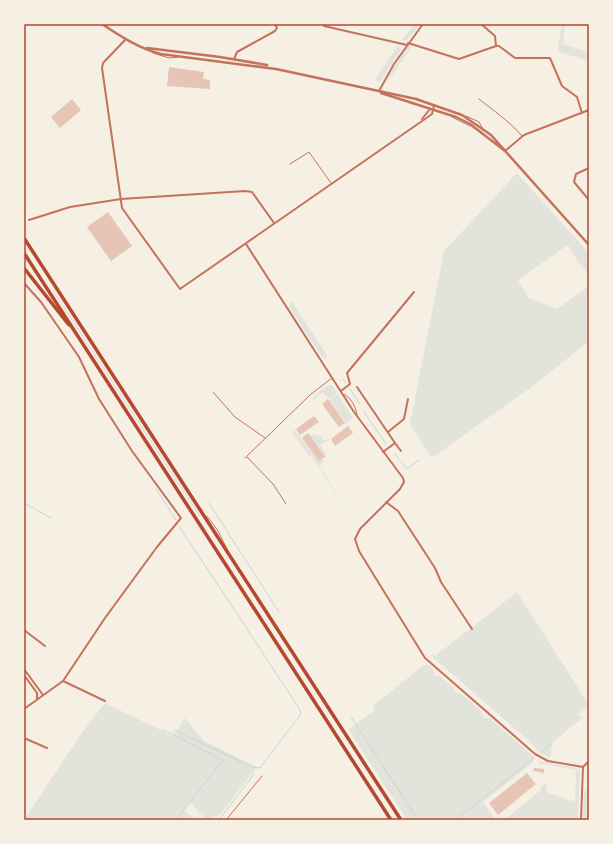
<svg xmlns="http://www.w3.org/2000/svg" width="613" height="844" font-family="'Sofia Sans Condensed',sans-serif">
  <rect width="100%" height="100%" fill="#f6efe4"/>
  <g fill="#e2e4dc">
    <path d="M414 24H421L407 40 401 41Z"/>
    <path d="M562 24H565L563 44 589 52V61L559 52 558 47Z"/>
    <path d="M398 45 401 50 380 82 375 80Z"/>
    <path d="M409 46H412L386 84 391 72Z"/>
    <path d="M517 173 589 253V274L578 262 568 245 518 280 529 298 557 309 589 286V341L533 386 433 457 430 456 410 424 444 251Z"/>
    <path d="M53 289 200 515V518L53 292Z"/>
    <path d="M290 302H292L327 355V358L322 357 289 307Z"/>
    <path d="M328 385H332L337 393 329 399 323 392 312 402 314 396Z"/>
    <path d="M338 394 353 418 346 423 329 400Z"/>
    <path d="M294 430 319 461 322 459 323 461 328 458 319 465 355 524 312 456H309L292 432Z"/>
    <path d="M312 434 323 437V440L326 441 328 438 329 440 320 445 327 456 325 457 310 435Z"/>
    <path d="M517 592 589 705 579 714 581 717 585 716 553 742 550 758 541 754 527 739 430 655 432 654 435 656Z"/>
    <path d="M424 665H429L434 671V675L440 676 454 688 455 692 462 694 481 711 484 718H490L535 758 532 763 483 802 496 820H407L348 729 373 712 374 705Z"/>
    <path d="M105 703 173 736 185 718 204 741 257 767 221 814 206 820 190 802 184 811 197 820H24L81 734Z"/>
    <path d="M539 761 576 768 580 770 578 820H504L541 790 540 786 542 787 546 782 547 792 575 802 576 770 538 763Z"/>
    <path d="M586 790H589V820H583L584 792Z"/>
  </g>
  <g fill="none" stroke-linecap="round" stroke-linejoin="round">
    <g stroke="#c9d6d2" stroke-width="1">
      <path d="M343 379 346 383"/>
      <path d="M350 389 360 404"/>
      <path d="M364 412 386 444"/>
      <path d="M394 453 407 469 419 460"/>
      <path d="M156 489 176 520"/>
      <path d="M24 503 51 518"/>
      <path d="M209 503 279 612"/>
      <path d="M351 717 418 820"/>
      <path d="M162 729 223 760 176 820"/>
      <path d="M174 730 252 767 260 768 301 714 299 708 179 526"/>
      <path d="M541 752 550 745"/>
      <path d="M219 820 254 774"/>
      <path d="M455 820 533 759"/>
    </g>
  </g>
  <g fill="#e6c5b7">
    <path d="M169 67 204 72 203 79 210 80V89L167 86Z"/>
    <path d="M72 99 81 110 60 128 51 117Z"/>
    <path d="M108 212 132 246 111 261 87 227Z"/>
    <path d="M328 399 345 423 339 427 322 404Z"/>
    <path d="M314 416 319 422 300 435 296 429Z"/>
    <path d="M348 426 353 433 335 446 331 439Z"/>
    <path d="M308 433 325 457 319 461 302 438Z"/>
    <path d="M534 768 544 769V773L533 771Z"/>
    <path d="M527 773 536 784 498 815 489 803Z"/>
  </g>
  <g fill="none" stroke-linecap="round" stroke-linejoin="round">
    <g stroke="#c5725c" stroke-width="1">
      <path d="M153 53 169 58 179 57"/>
      <path d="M479 99C494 111 509 121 522 136"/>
      <path d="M466 116 479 122 483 129"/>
      <path d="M452 117 470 126"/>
      <path d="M290 164 309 152 331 183"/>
      <path d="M213 392 235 417 265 438"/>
      <path d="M343 394C351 397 356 407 357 415"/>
      <path d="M247 457 273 484 286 504"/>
      <path d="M245 458 310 395 332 378"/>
      <path d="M207 516 218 531 228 551"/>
      <path d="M226 820 262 776"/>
    </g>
    <g stroke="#c5725c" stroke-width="2">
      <path d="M481 24 495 36 496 46"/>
      <path d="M324 26 407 45"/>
      <path d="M126 39 103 63 102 68 122 208 180 289 425 119 432 114 434 105"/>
      <path d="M408 43 459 59 496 46H499L515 58H550L562 86 577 97 582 113"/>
      <path d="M234 59 237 52 275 31 277 28 275 24"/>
      <path d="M379 91 394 64 423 24"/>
      <path d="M422 119 430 109"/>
      <path d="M505 151 524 135 589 110"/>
      <path d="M589 168 576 174 574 182 589 200"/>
      <path d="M29 220 70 207 121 199 245 191 252 192 274 223"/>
      <path d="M246 244 354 412 403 478 404 482 400 489 360 529 355 539 359 551 425 658 535 754 548 761 583 767"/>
      <path d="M24 283 41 302 79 357 99 399 132 451 181 518 157 547 105 618 63 681 24 709"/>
      <path d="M357 387 395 443"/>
      <path d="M341 391 350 384 347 373 414 292"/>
      <path d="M388 432 404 419 408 399"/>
      <path d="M383 452 395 443 401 451"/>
      <path d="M386 502 398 511 435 568 441 582 472 629"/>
      <path d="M24 630 45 646"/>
      <path d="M24 669 43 695"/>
      <path d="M24 675 37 693V699"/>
      <path d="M63 681 105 701"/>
      <path d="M24 738 47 748"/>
      <path d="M581 820 583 767 589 761"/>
    </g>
    <g stroke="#c5725c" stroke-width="2.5">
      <path d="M102 24C120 36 140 49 161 54L276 69 416 99 462 115 491 135 589 245"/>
      <path d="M147 48 220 57 267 65"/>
      <path d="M381 93 456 117 470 124 505 151"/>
    </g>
    <g stroke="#b5482f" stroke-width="3.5">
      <path d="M24 238 401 820"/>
      <path d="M24 253 391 820"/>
      <path d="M24 268 69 325"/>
    </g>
  </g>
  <rect width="613" height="844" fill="none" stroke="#f6efe4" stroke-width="50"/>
  <rect x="25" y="25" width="563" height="794" fill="none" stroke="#b5482f" stroke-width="1.5"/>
</svg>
